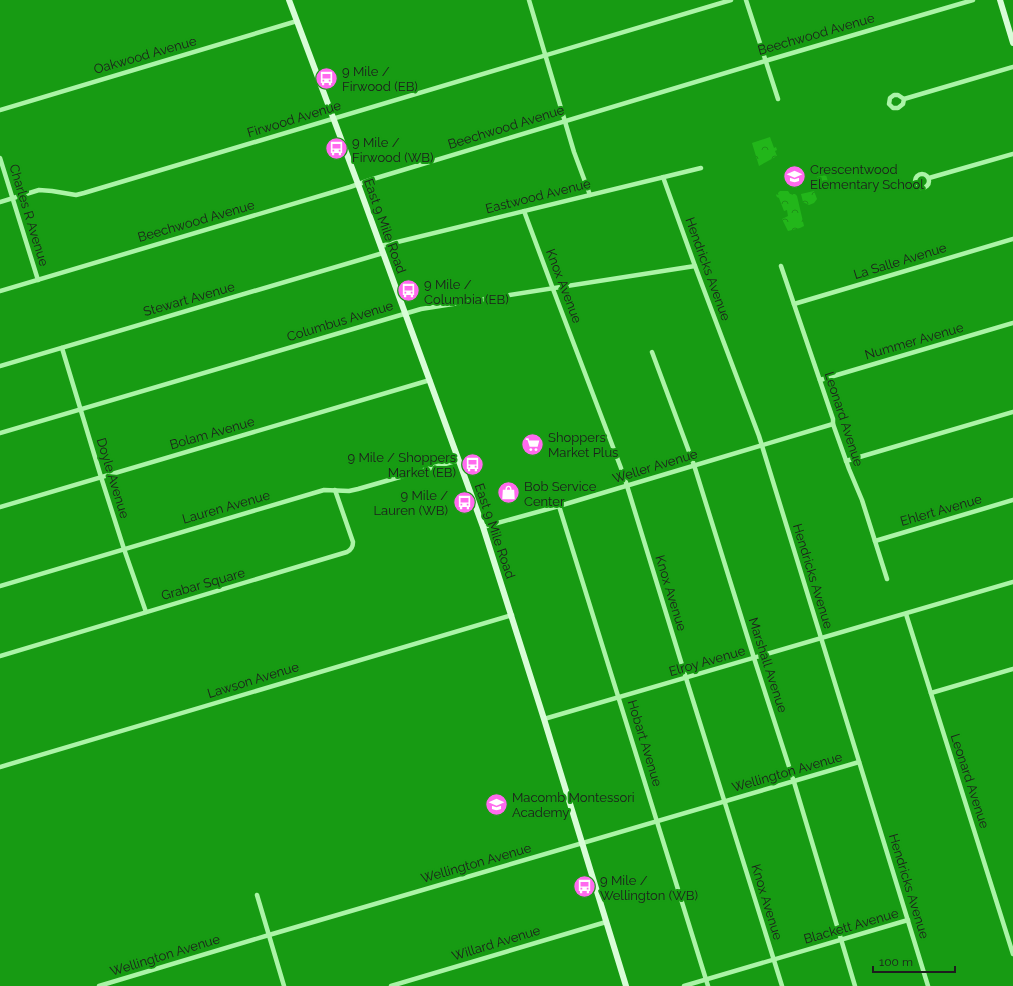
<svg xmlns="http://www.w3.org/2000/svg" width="1013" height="986" font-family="Raleway,sans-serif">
  <defs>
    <pattern id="park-crowns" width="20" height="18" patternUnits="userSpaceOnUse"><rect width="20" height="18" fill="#22b61a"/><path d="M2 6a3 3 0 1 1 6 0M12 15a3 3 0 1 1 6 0" fill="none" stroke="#1d9317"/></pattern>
  </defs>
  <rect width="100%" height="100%" fill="#179b13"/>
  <g fill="url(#park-crowns)">
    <path d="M770 137 774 148 776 147 777 150 775 151 777 156 759 166 752 143Z"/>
    <path d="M826 175 829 185 820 188 817 177Z"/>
    <path d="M780 191H788L790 194H795L797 196 804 226 800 228 788 231 782 219 788 216 787 210 784 211 779 198 777 197 776 195Z"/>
    <path d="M814 191 817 199 814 203 809 205 803 202 801 194Z"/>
  </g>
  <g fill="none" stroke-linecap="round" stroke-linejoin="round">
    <g stroke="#abf4a7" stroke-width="4.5">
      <path d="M529 0 574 152 590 195"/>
      <path d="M746 0 778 99"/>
      <path d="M894 95H898L904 99 903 104 898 108H893L889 104 890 98Z"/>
      <path d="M904 99 1013 67"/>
      <path d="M0 110 297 21"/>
      <path d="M0 158 38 280"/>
      <circle cx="922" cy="181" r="7"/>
      <path d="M663 177 695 266 759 436 928 986"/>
      <path d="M929 178 1013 154"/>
      <path d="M0 202 39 190 52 191 76 195 84 193 731 0"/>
      <path d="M524 211 553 289 624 476 686 678 782 986"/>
      <path d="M381 246 701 168"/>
      <path d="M781 266 833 419V424L849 469 862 500 887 579"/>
      <path d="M0 291 350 187 373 179 765 61 973 0"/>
      <path d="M794 304 1013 239"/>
      <path d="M62 348 101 477 124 549 146 612"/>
      <path d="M652 352 694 465 754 658 794 782 855 986"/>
      <path d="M0 366 383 253"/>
      <path d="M820 380 1013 323"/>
      <path d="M0 433 421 309 695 266"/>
      <path d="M846 461 1013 412"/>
      <path d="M559 506 708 986"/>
      <path d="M0 507 430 380"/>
      <path d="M483 527 559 506 833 424"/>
      <path d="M875 541 1013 500"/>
      <path d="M0 586 324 490 349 491 358 489 459 460"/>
      <path d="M906 614 1013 954"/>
      <path d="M0 656 347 552C351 550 353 547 353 542L335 490"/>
      <path d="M931 693 1013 669"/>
      <path d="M544 719 1013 582"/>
      <path d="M0 767 512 615"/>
      <path d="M257 895 284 986"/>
      <path d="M99 986 269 935 859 762"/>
      <path d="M391 986 606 922"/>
      <path d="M684 986 908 920"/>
    </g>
    <g stroke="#d8fdd7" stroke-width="6">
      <path d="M289 0 358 184 483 527 544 719 626 986"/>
      <path d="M1000 0 1013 43"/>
    </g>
  </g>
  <defs>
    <symbol id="bus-disc" viewBox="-11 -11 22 22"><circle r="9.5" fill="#ff6aee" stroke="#179b13"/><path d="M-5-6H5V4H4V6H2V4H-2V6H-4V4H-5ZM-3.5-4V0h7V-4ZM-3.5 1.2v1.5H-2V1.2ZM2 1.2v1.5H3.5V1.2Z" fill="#fff"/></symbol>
    <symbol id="school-disc" viewBox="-11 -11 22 22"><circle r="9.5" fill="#ff6aee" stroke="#179b13"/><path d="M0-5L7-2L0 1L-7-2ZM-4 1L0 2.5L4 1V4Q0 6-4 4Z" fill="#fff"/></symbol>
    <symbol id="supermarket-disc" viewBox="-11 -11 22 22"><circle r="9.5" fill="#ff6aee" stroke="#179b13"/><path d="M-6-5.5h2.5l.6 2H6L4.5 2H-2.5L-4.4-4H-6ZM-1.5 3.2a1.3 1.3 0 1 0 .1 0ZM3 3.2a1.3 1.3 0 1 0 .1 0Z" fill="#fff"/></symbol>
    <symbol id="shop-disc" viewBox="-11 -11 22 22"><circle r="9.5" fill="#ff6aee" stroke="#179b13"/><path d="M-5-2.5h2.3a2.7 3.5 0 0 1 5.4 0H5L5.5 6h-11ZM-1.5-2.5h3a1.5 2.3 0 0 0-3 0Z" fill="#fff"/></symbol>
  </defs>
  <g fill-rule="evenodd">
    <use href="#bus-disc" x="314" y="66" width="25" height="25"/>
    <use href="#bus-disc" x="324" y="136" width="25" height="25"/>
    <use href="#school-disc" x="782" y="164" width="25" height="25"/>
    <use href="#bus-disc" x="396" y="278" width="25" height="25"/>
    <use href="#supermarket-disc" x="520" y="432" width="25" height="25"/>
    <use href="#bus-disc" x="460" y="452" width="25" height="25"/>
    <use href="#shop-disc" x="496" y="480" width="25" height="25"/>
    <use href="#bus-disc" x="452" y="490" width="25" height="25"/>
    <use href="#school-disc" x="484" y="792" width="25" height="25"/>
    <use href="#bus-disc" x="572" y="874" width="25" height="25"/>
  </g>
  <g text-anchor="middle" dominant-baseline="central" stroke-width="4" stroke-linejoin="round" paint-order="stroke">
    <g font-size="13" fill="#1d1d1d" stroke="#179b13">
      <text transform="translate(816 34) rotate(-16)">Beechwood Avenue</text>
      <text transform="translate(145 55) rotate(-16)">Oakwood Avenue</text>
      <text transform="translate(294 119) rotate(-17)">Firwood Avenue</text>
      <text transform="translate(506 127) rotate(-17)">Beechwood Avenue</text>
      <text transform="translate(538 196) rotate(-14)">Eastwood Avenue</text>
      <text transform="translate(29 215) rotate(73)">Charles R Avenue</text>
      <text transform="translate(196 221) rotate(-16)">Beechwood Avenue</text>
      <text transform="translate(385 226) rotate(70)">East 9 Mile Road</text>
      <text transform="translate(900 261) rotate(-17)">La Salle Avenue</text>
      <text transform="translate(708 269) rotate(70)">Hendricks Avenue</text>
      <text transform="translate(564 286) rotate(69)">Knox Avenue</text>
      <text transform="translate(189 299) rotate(-16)">Stewart Avenue</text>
      <text transform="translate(340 321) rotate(-17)">Columbus Avenue</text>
      <text transform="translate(914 341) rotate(-16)">Nummer Avenue</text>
      <text transform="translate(844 419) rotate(72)">Leonard Avenue</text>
      <text transform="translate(212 433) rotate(-16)">Bolam Avenue</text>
      <text transform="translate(655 466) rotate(-17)">Weller Avenue</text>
      <text transform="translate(113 478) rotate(73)">Doyle Avenue</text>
      <text transform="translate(226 507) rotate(-16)">Lauren Avenue</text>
      <text transform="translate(941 510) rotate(-16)">Ehlert Avenue</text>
      <text transform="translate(495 531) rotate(71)">East 9 Mile Road</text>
      <text transform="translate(813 576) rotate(73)">Hendricks Avenue</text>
      <text transform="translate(203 584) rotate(-16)">Grabar Square</text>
      <text transform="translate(671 593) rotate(73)">Knox Avenue</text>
      <text transform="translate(707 661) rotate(-16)">Elroy Avenue</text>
      <text transform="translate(768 665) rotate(72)">Marshall Avenue</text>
      <text transform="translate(253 680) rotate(-17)">Lawson Avenue</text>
      <text transform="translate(645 743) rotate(73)">Hobart Avenue</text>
      <text transform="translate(787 772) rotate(-16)">Wellington Avenue</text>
      <text transform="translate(970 781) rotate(72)">Leonard Avenue</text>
      <text transform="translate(476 863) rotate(-16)">Wellington Avenue</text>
      <text transform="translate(909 886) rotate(73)">Hendricks Avenue</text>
      <text transform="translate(767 902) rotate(73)">Knox Avenue</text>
      <text transform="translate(851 926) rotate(-16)">Blackett Avenue</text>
      <text transform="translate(496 943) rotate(-17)">Willard Avenue</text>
      <text transform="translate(165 955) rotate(-17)">Wellington Avenue</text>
    </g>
    <g font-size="13" fill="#1d1d1d" stroke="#179b13" text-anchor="start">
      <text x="342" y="71">9 Mile /<tspan x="342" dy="15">Firwood (EB)</tspan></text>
      <text x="352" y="142">9 Mile /<tspan x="352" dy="15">Firwood (WB)</tspan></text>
      <text x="810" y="169">Crescentwood<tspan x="810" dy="15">Elementary School</tspan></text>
      <text x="424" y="284">9 Mile /<tspan x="424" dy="15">Columbia (EB)</tspan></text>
      <text x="548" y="437">Shoppers<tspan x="548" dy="15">Market Plus</tspan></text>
      <text x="456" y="457" text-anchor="end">9 Mile / Shoppers<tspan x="456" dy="15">Market (EB)</tspan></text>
      <text x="524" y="486">Bob Service<tspan x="524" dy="15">Center</tspan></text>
      <text x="448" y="495" text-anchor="end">9 Mile /<tspan x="448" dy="15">Lauren (WB)</tspan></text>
      <text x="512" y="797">Macomb Montessori<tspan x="512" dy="15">Academy</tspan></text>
      <text x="600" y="880">9 Mile /<tspan x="600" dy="15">Wellington (WB)</tspan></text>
    </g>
  </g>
  <path d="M873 966v6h82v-6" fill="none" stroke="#1d1d1d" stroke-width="2"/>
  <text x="879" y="966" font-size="12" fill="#1d1d1d" stroke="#179b13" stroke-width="3" paint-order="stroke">100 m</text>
</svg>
